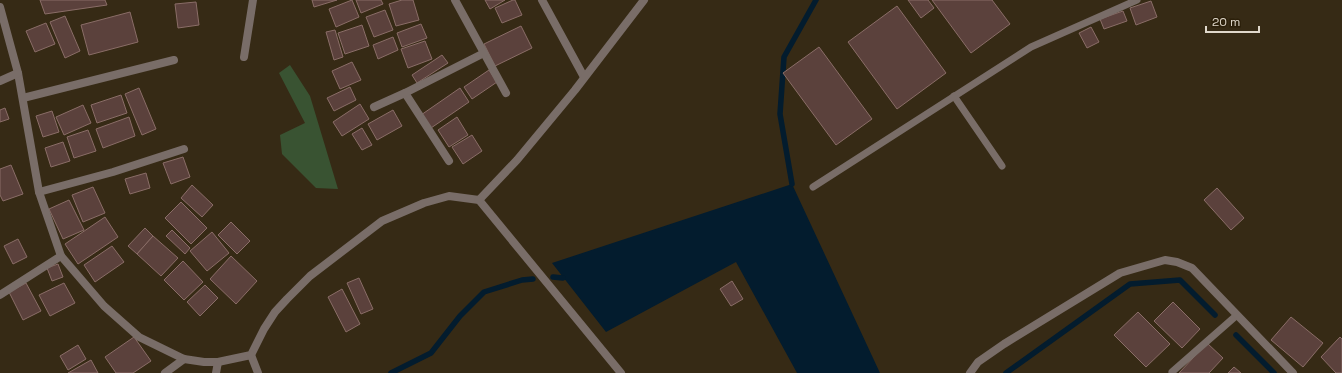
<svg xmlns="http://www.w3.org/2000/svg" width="1342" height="373" font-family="'Space Grotesk',sans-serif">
  <rect width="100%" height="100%" fill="#362a15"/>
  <path fill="#395332" d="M290 65 310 96 338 189 316 188 282 154 280 135 305 123 279 73Z"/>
  <path fill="#031c2e" d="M792 184 880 373H797L736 262 606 332 552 263Z"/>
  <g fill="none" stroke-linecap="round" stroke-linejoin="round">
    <g stroke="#031c2e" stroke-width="5.5">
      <path d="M792 184 780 114 784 57 816 0"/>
      <path d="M553 277 563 278"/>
      <path d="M1236 335 1274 373"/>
      <path d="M391 373 431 353 460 316 484 292 522 280 533 279"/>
      <path d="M1006 373 1130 284 1180 280 1215 315"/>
    </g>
  </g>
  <g fill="#5b413c" stroke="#8a6d67">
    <path d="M40 0H105L107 5 45 14Z"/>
    <path d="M312 0H337L314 7Z"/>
    <path d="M352 0 359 17 336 27 329 9Z"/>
    <path d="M356 0H381L383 4 361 13Z"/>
    <path d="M402 0H413L419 20 396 26 389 4Z"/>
    <path d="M485 0H505L490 9Z"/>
    <path d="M513 0H515L522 15 502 23 495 8Z"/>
    <path d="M908 0H928L934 8 921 18Z"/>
    <path d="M932 0H992L1010 24 971 53Z"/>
    <path d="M1151 1 1157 17 1136 25 1130 8Z"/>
    <path d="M196 2 199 25 178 28 175 4Z"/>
    <path d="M897 6 946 73 897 109 848 42Z"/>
    <path d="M385 10 393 30 374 37 366 17Z"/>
    <path d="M1123 11 1127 21 1104 29 1100 19Z"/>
    <path d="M130 12 138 42 89 55 81 25Z"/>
    <path d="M65 16 80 51 65 58 50 22Z"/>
    <path d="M46 23 55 44 35 52 26 31Z"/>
    <path d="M421 24 427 38 402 47 397 33Z"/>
    <path d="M362 25 369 46 345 54 338 33Z"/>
    <path d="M521 26 532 48 495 66 484 44Z"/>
    <path d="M1091 27 1099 42 1087 48 1079 33Z"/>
    <path d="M335 30 343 57 334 60 326 32Z"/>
    <path d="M393 37 398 50 378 59 373 45Z"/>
    <path d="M425 41 432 59 408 68 401 49Z"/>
    <path d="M819 47 872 119 836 145 783 73Z"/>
    <path d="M442 55 448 63 417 83 412 75Z"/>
    <path d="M352 62 361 80 340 89 332 71Z"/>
    <path d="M489 70 497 82 472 99 464 87Z"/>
    <path d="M350 87 356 100 334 111 327 98Z"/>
    <path d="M139 88 156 129 142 135 125 94Z"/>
    <path d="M460 88 469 102 431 128 421 115Z"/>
    <path d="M121 95 127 113 97 123 91 105Z"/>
    <path d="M360 104 369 119 342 136 333 122Z"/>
    <path d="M83 105 91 123 64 135 56 117Z"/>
    <path d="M5 108 9 119 0 122V110Z"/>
    <path d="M393 110 402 126 377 140 368 124Z"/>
    <path d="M52 111 59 132 43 137 36 116Z"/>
    <path d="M129 117 135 136 103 148 96 129Z"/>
    <path d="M457 117 468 135 449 147 438 130Z"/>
    <path d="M362 128 372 145 362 150 352 134Z"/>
    <path d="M88 130 96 151 74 158 67 137Z"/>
    <path d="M472 135 482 151 463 164 452 147Z"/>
    <path d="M63 142 70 161 51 167 45 148Z"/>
    <path d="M183 157 190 177 171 184 163 163Z"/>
    <path d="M11 165 23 194 3 201 0 195V169Z"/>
    <path d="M146 173 150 188 130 194 125 179Z"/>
    <path d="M192 185 213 205 202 217 181 198Z"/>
    <path d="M93 187 105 213 83 222 72 195Z"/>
    <path d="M1217 188 1244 218 1231 230 1204 200Z"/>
    <path d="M69 200 84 230 63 239 49 209Z"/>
    <path d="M181 202 207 228 191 244 165 218Z"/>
    <path d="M105 217 118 237 78 264 65 244Z"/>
    <path d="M231 222 250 241 237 254 218 235Z"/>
    <path d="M145 228 153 236 137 254 128 246Z"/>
    <path d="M172 230 190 248 185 254 166 236Z"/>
    <path d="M212 232 229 253 207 271 190 251Z"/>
    <path d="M153 236 178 258 161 276 137 254Z"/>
    <path d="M18 239 27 257 13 264 4 246Z"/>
    <path d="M112 246 124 262 95 282 84 265Z"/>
    <path d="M231 256 257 281 236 304 210 279Z"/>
    <path d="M183 261 203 282 184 300 164 280Z"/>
    <path d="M58 264 63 277 52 281 47 268Z"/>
    <path d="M359 278 373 309 361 314 347 283Z"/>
    <path d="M732 281 743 299 731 306 720 289Z"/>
    <path d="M26 283 41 311 23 320 9 292Z"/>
    <path d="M64 283 75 303 50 316 39 295Z"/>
    <path d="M205 285 218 298 200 316 187 302Z"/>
    <path d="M342 289 360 324 346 332 328 297Z"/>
    <path d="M1173 302 1200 329 1182 348 1154 321Z"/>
    <path d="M1138 312 1170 344 1146 367 1114 335Z"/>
    <path d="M1291 317 1323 343 1303 367 1271 340Z"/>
    <path d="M134 337 151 361 133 373H116L105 357Z"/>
    <path d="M1340 337 1342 339V373H1336L1321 357Z"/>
    <path d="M1207 343 1223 358 1209 373H1179Z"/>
    <path d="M78 345 86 359 68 370 60 356Z"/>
    <path d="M91 360 98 373H68Z"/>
    <path d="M1234 367 1241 373H1228Z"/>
  </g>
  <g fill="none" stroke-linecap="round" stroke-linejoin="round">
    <g stroke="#796d68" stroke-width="7">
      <path d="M954 96 1002 166"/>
      <path d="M813 187 1031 47 1137 0"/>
      <path d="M1172 372 1237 315"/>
    </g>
    <g stroke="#796d68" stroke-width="8">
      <path d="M455 0 506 93"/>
      <path d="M542 0 584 77"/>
      <path d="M0 7 18 73 39 192 61 256 104 306 139 337 184 359 204 362H218L251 355 264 329 275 312 287 299 310 276 382 221 424 203 449 196 479 200 621 373"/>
      <path d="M244 57 253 0"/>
      <path d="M0 81 18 73"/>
      <path d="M405 93 449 161"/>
      <path d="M23 98 174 60"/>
      <path d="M374 107 405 93 484 53"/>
      <path d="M39 192 113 172 184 149"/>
      <path d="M479 200 517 160 575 90 644 0"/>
      <path d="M0 295 61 256"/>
      <path d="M251 355 258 373"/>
      <path d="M165 373 184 359"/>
      <path d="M216 373 218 362"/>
      <path d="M970 373 978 362 1004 344 1120 273 1165 260 1177 262 1192 268 1293 373"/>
    </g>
  </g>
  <path d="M1206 26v6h53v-6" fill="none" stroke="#e0d8cb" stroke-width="2"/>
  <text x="1212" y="26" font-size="12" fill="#e0d8cb" stroke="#2c200b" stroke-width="3" paint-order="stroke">20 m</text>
</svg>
